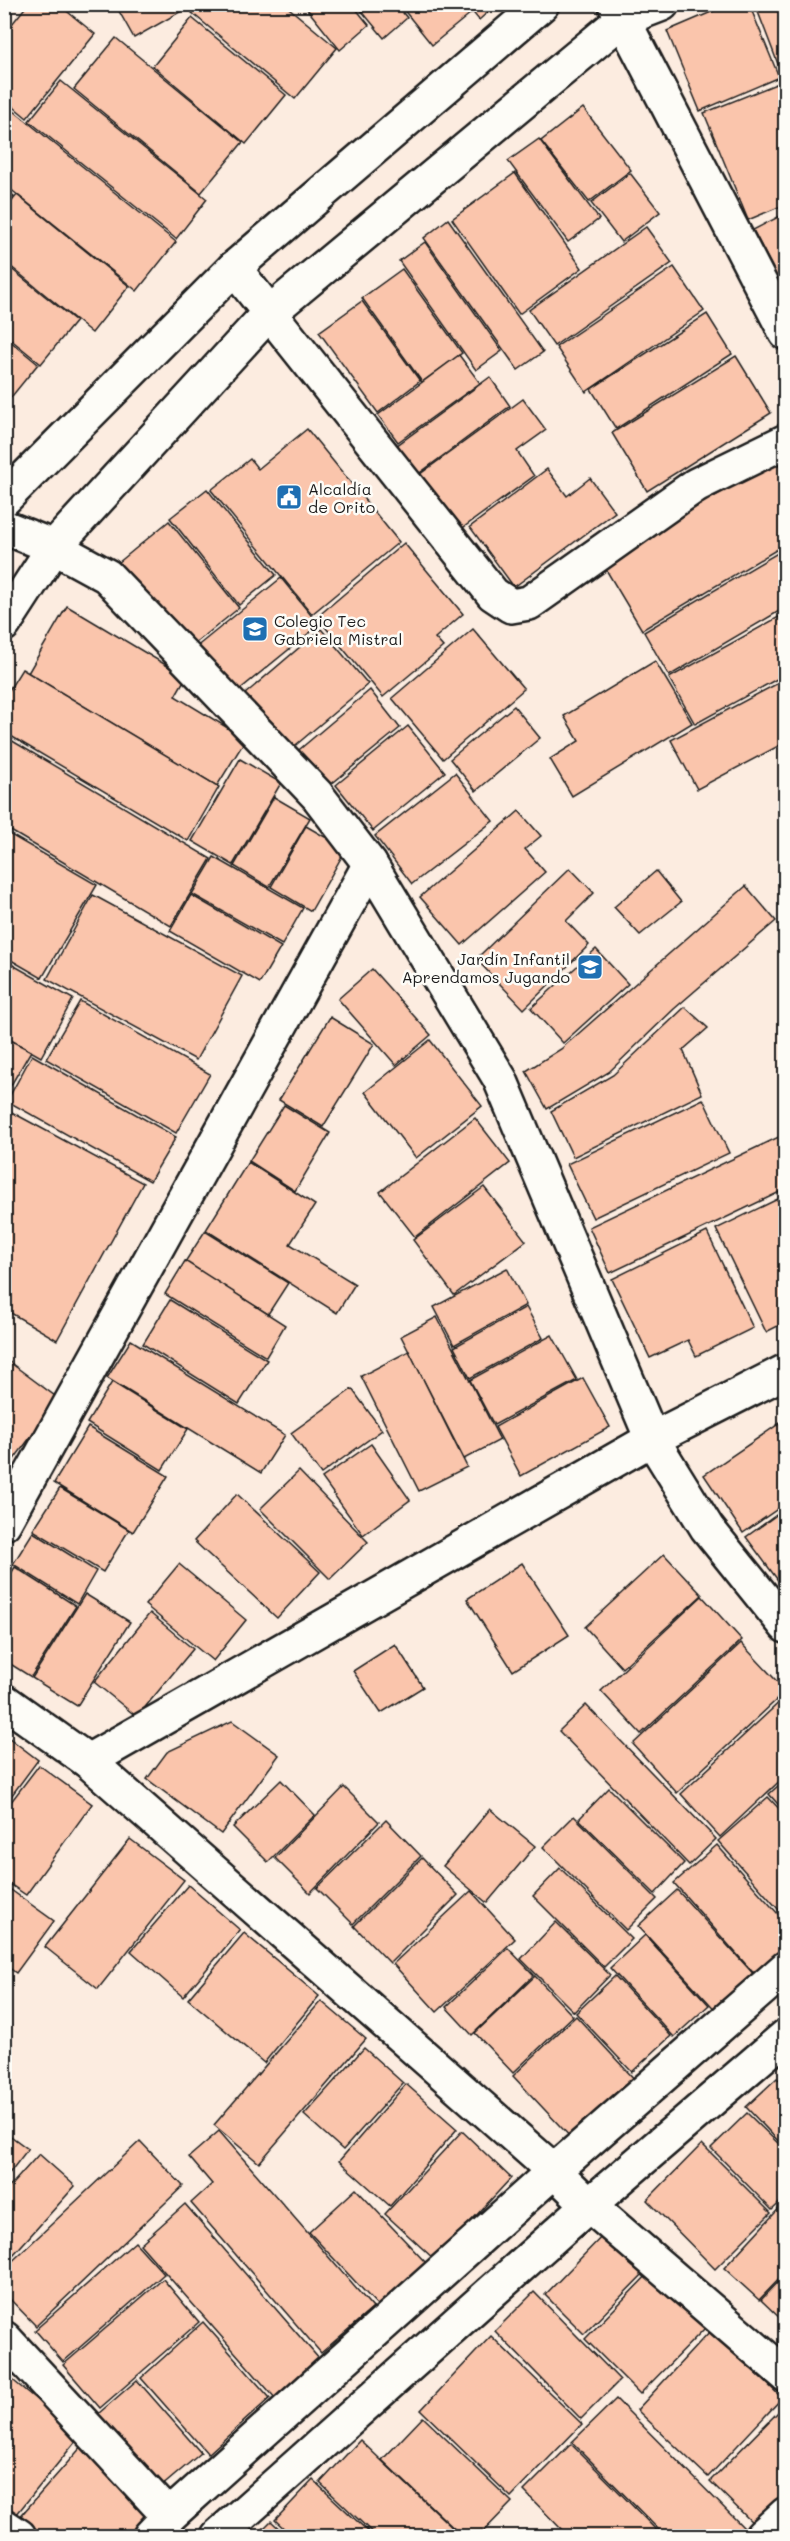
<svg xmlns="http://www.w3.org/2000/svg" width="790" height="2541" font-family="Mali,sans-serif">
  <rect width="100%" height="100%" fill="#fcece0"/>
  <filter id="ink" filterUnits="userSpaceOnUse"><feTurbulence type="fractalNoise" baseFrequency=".0167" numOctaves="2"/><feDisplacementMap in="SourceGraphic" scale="12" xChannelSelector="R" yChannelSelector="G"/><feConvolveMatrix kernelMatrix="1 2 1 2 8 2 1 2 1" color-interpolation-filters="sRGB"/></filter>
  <g filter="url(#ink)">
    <g fill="#fac5ac" stroke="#1c1c1c" stroke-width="1.5">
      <path d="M28 4H58L95 34 27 118 4 99V34Z"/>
      <path d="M115 4H194L134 38Z"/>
      <path d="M199 4H284L337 48 295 99 192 13Z"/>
      <path d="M303 4H352L369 25 340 50Z"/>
      <path d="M356 4H396L407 18 384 38Z"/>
      <path d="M399 4H464L471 13 432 45Z"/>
      <path d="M466 4H497L479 20Z"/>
      <path d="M730 4H749L779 77 700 111 667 31Z"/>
      <path d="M755 4H786V85Z"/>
      <path d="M192 18 286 95 246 144 153 66Z"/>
      <path d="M116 38 243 142 201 193 74 89Z"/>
      <path d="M61 81 207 199 176 239 29 121Z"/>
      <path d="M781 82 786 93V204L748 220 704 113Z"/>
      <path d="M4 103 176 242 137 291 4 184Z"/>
      <path d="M583 108 631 170 589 202 541 141Z"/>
      <path d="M539 139 599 219 568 242 508 161Z"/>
      <path d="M515 173 582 268 519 314 452 219Z"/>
      <path d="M630 173 660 212 621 242 591 203Z"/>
      <path d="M4 188 14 196 4 208Z"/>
      <path d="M17 195 129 286 92 333 4 261V211Z"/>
      <path d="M786 213V294L753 230Z"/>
      <path d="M448 219 543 352 518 370 424 238Z"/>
      <path d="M646 227 672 263 554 346 529 310Z"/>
      <path d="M425 242 502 351 476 370 399 261Z"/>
      <path d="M4 263 76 321 41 364 4 334Z"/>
      <path d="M674 267 704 311 586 392 556 347Z"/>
      <path d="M402 269 462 353 422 382 362 298Z"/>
      <path d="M362 301 420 381 378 413 319 332Z"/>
      <path d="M707 314 732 354 616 429 591 389Z"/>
      <path d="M4 336 38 364 4 406Z"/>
      <path d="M459 355 480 383 398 442 378 415Z"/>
      <path d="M736 356 771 413 647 491 612 433Z"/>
      <path d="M490 377 510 406 417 475 396 446Z"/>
      <path d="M523 399 546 430 517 451 534 476 453 535 412 480Z"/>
      <path d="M307 429 399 542 312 614 211 490 250 459 258 469Z"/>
      <path d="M786 454V544L642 630 602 563Z"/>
      <path d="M547 469 567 496 590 478 615 512 514 587 470 527Z"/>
      <path d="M207 489 276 575 239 605 170 518Z"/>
      <path d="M169 521 239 608 187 650 118 563Z"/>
      <path d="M404 543 463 614 435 638 443 647 383 697 317 617Z"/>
      <path d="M786 548V607L669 676 644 632Z"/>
      <path d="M281 578 319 625 228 699 190 652Z"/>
      <path d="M67 606 186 677 175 696 246 739 217 786 28 673Z"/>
      <path d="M786 613V674L695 724 669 678Z"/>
      <path d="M321 629 368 684 284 755 238 700Z"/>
      <path d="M473 629 524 689 443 759 392 698Z"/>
      <path d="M655 661 692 723 572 796 550 759 579 741 564 716Z"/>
      <path d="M22 669 219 787 188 841 4 732V698Z"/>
      <path d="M786 679V742L697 789 671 740Z"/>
      <path d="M370 690 400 728 324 790 294 754Z"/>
      <path d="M514 706 540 738 476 791 450 759Z"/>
      <path d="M408 726 445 772 373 831 336 785Z"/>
      <path d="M4 736 211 859 171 926 4 827Z"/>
      <path d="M240 759 281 783 233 865 192 841Z"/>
      <path d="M455 773 493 821 412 884 375 836Z"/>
      <path d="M274 797 310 818 269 887 234 866Z"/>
      <path d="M519 811 541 836 525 849 545 872 462 945 420 897Z"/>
      <path d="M306 826 346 849 311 911 271 887Z"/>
      <path d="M4 831 97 885 42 978 4 956Z"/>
      <path d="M214 857 303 908 282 945 192 894Z"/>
      <path d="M570 868 594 893 566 921 589 945 524 1009 476 959Z"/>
      <path d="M656 871 681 902 640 935 614 907Z"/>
      <path d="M746 886 776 921 674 1009 609 1072 547 1109 526 1071 561 1049Z"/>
      <path d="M93 895 242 976 196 1060 47 979Z"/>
      <path d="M191 895 281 947 260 983 170 931Z"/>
      <path d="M596 949 628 984 563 1043 531 1008Z"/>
      <path d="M4 960 73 999 41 1057 4 1036Z"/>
      <path d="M372 969 431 1035 396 1065 338 999Z"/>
      <path d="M80 1001 210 1074 176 1133 46 1059Z"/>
      <path d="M685 1007 708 1028 683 1050 702 1094 573 1157 551 1111 613 1075Z"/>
      <path d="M330 1017 374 1044 323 1127 279 1100Z"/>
      <path d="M4 1037 31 1051 4 1097Z"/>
      <path d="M430 1040 482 1106 416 1158 365 1092Z"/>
      <path d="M32 1055 176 1137 150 1181 7 1101Z"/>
      <path d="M703 1099 729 1153 593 1218 567 1164Z"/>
      <path d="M284 1105 330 1133 295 1191 249 1161Z"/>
      <path d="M4 1108 143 1183 57 1340 4 1309Z"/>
      <path d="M475 1118 510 1163 415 1237 380 1192Z"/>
      <path d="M783 1135 786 1140V1189L610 1273 589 1227Z"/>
      <path d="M248 1162 315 1205 290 1244 355 1284 337 1313 206 1230Z"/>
      <path d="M484 1187 526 1241 454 1295 413 1240Z"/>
      <path d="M786 1195V1322L766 1332 716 1229Z"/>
      <path d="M205 1231 288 1283 268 1314 185 1262Z"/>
      <path d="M707 1232 753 1328 696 1356 688 1340 650 1358 612 1279Z"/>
      <path d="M185 1261 285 1325 266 1357 165 1294Z"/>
      <path d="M507 1268 526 1305 454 1345 434 1307Z"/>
      <path d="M170 1300 267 1360 239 1404 143 1344Z"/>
      <path d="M526 1307 543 1338 470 1378 454 1347Z"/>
      <path d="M437 1317 500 1440 464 1459 401 1336Z"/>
      <path d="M552 1335 577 1380 494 1425 470 1380Z"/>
      <path d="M131 1340 285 1435 261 1473 107 1378Z"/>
      <path d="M409 1351 467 1467 419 1491 361 1376Z"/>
      <path d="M4 1358 59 1399 12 1462 4 1456Z"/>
      <path d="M583 1378 610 1427 521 1476 495 1427Z"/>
      <path d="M112 1382 188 1429 162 1470 87 1423Z"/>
      <path d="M352 1389 382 1430 321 1474 291 1433Z"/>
      <path d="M786 1419V1503L743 1533 704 1475Z"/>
      <path d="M88 1427 168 1476 133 1532 54 1483Z"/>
      <path d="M371 1444 410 1500 363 1535 322 1478Z"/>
      <path d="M4 1461 18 1471 4 1489Z"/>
      <path d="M299 1471 368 1542 330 1579 260 1509Z"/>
      <path d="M60 1488 129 1530 103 1572 33 1530Z"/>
      <path d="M237 1494 320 1572 277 1618 194 1541Z"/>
      <path d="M786 1508V1579L780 1583 746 1537Z"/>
      <path d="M33 1532 96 1571 77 1604 13 1564Z"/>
      <path d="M664 1554 702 1595 622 1668 585 1627Z"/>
      <path d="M522 1563 569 1635 513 1671 467 1599Z"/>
      <path d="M179 1564 246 1620 213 1661 145 1605Z"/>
      <path d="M15 1567 76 1606 31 1677 4 1660V1585Z"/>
      <path d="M85 1594 130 1622 77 1706 32 1678Z"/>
      <path d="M702 1596 742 1640 641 1734 601 1691Z"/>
      <path d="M150 1613 193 1649 137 1717 94 1682Z"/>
      <path d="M741 1643 786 1691 677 1793 633 1744Z"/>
      <path d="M395 1644 423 1687 381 1713 353 1671Z"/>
      <path d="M786 1696V1775L720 1837 681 1794Z"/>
      <path d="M586 1705 716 1839 689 1865 559 1731Z"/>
      <path d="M232 1721 279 1755 221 1834 147 1779 167 1752Z"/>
      <path d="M4 1734 38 1760 6 1803 4 1802Z"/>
      <path d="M39 1765 92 1804 26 1895 4 1880V1811Z"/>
      <path d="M786 1779V1813L769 1794Z"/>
      <path d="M281 1780 315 1815 268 1862 233 1827Z"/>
      <path d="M344 1787 379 1822 310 1893 275 1858Z"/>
      <path d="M609 1788 684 1863 655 1894 579 1819Z"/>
      <path d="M768 1797 786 1816V1918L718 1841Z"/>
      <path d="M490 1809 535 1846 487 1903 443 1866Z"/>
      <path d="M574 1816 657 1899 626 1930 543 1847Z"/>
      <path d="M386 1820 421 1856 353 1924 317 1888Z"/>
      <path d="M130 1839 184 1880 98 1989 45 1947Z"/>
      <path d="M717 1845 786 1923V1952L757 1977 674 1883Z"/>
      <path d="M422 1858 458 1895 390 1963 354 1926Z"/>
      <path d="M560 1868 632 1939 604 1967 533 1896Z"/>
      <path d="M4 1885 54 1921 16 1973 4 1964Z"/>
      <path d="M188 1885 240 1930 183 1997 131 1951Z"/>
      <path d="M677 1890 758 1979 720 2015 638 1926Z"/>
      <path d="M471 1891 515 1939 437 2012 393 1964Z"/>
      <path d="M556 1922 610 1975 574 2012 521 1959Z"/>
      <path d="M244 1933 319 1996 264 2063 188 1999Z"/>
      <path d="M645 1935 709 2005 674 2037 610 1968Z"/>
      <path d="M508 1948 534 1975 472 2035 446 2007Z"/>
      <path d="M535 1976 573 2016 513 2073 475 2033Z"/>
      <path d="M615 1976 671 2036 632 2072 576 2013Z"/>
      <path d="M321 2001 366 2039 259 2163 214 2125Z"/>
      <path d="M576 2016 638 2083 575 2142 513 2076Z"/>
      <path d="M364 2048 403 2083 343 2150 304 2115Z"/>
      <path d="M777 2078 786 2087V2149L746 2107Z"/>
      <path d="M406 2084 457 2129 390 2206 339 2161Z"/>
      <path d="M747 2113 786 2151V2197L772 2210 711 2148Z"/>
      <path d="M4 2131 28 2149 4 2180Z"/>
      <path d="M219 2131 373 2308 321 2353 191 2203 212 2184 189 2157Z"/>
      <path d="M462 2131 511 2178 435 2260 385 2214Z"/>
      <path d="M140 2141 183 2186 36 2326 4 2293V2269Z"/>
      <path d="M702 2144 771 2213 715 2269 647 2200Z"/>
      <path d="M39 2154 75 2186 4 2265V2193Z"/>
      <path d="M356 2189 426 2263 379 2307 309 2232Z"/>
      <path d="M786 2201V2272L759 2300 724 2268Z"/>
      <path d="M185 2204 320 2360 276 2399 140 2244Z"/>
      <path d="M607 2231 647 2270 584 2334 545 2295Z"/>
      <path d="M135 2242 164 2274 63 2362 35 2330Z"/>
      <path d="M652 2270 708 2325 640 2394 585 2339Z"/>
      <path d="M786 2274V2324L761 2300Z"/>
      <path d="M163 2279 199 2322 100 2408 63 2365Z"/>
      <path d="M534 2292 620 2380 581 2419 495 2331Z"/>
      <path d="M203 2322 270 2398 208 2454 141 2378Z"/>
      <path d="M711 2330 782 2398 708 2477 637 2410Z"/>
      <path d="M491 2336 582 2424 511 2497 421 2410Z"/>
      <path d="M9 2377 80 2436 12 2520 4 2514V2382Z"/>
      <path d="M137 2380 201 2453 154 2493 91 2420Z"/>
      <path d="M616 2399 747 2531 742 2536H665L572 2442Z"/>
      <path d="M785 2405 786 2506 761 2531 710 2481Z"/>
      <path d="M423 2417 512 2502 479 2536H462L382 2460Z"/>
      <path d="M360 2440 461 2536H376L320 2483Z"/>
      <path d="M571 2444 621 2494 662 2536H568L524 2491Z"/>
      <path d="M83 2445 158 2512 137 2536H35L17 2520Z"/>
      <path d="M313 2480 373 2536H292L275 2520Z"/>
      <path d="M271 2521 287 2536H256Z"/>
    </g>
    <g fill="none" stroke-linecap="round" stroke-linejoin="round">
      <defs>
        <g id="street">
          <path d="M615 4 786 333"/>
          <path d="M234 268 493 594 511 606 529 603 696 485 786 441"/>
          <path d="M4 527 54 547 107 576 317 795 370 864 500 1079 652 1439 707 1528 786 1626"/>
          <path d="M4 1523 370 864"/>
          <path d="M4 1701 88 1761 554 2171 589 2205 786 2375"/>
          <path d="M88 1761 652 1439 786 1371"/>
          <path d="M4 2338 169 2516"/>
          <path d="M4 2526 19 2536"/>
          <path d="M150 2536 169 2516 554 2171 786 1968"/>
          <path d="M218 2536 589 2205 786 2036"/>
          <path d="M762 2536 786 2514"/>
        </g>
        <g id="secondary">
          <path d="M4 499 234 268 542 4"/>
          <path d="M4 624 54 547 269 313 623 19 662 4"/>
        </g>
      </defs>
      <use href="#street" stroke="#1c1c1c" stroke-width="38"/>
      <use href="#secondary" stroke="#1c1c1c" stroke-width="38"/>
      <use href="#street" stroke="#fdfcf7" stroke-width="33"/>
      <use href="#secondary" stroke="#fdfcf7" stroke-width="33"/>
    </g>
  </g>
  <defs>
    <symbol id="civic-square" viewBox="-11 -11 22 22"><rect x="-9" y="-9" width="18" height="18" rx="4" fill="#1f6fb2" stroke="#fdfcf7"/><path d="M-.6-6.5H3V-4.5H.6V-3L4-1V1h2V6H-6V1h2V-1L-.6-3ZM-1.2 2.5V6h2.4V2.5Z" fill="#fff"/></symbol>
    <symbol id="school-square" viewBox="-11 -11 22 22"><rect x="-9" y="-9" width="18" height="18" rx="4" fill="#1f6fb2" stroke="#fdfcf7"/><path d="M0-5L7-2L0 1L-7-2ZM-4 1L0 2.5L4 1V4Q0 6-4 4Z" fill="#fff"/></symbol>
  </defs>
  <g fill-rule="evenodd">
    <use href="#civic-square" x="274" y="482" width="30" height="30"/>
    <use href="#school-square" x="240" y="614" width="30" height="30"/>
    <use href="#school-square" x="575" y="952" width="30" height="30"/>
  </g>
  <g text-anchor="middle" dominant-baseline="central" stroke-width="5" stroke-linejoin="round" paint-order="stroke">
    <g font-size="16" fill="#1c1c1c" stroke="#fdfcf7" text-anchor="start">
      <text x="308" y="488">Alcaldía<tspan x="308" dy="18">de Orito</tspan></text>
      <text x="274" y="620">Colegio Tec<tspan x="274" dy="18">Gabriela Mistral</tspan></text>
      <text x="570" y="958" text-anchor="end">Jardín Infantil<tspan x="570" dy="18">Aprendamos Jugando</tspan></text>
    </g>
  </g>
  <rect width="790" height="2541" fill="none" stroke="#fdfcf7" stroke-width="24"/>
  <rect x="12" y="12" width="766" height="2517" fill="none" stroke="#1c1c1c" stroke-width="2" filter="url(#ink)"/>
</svg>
